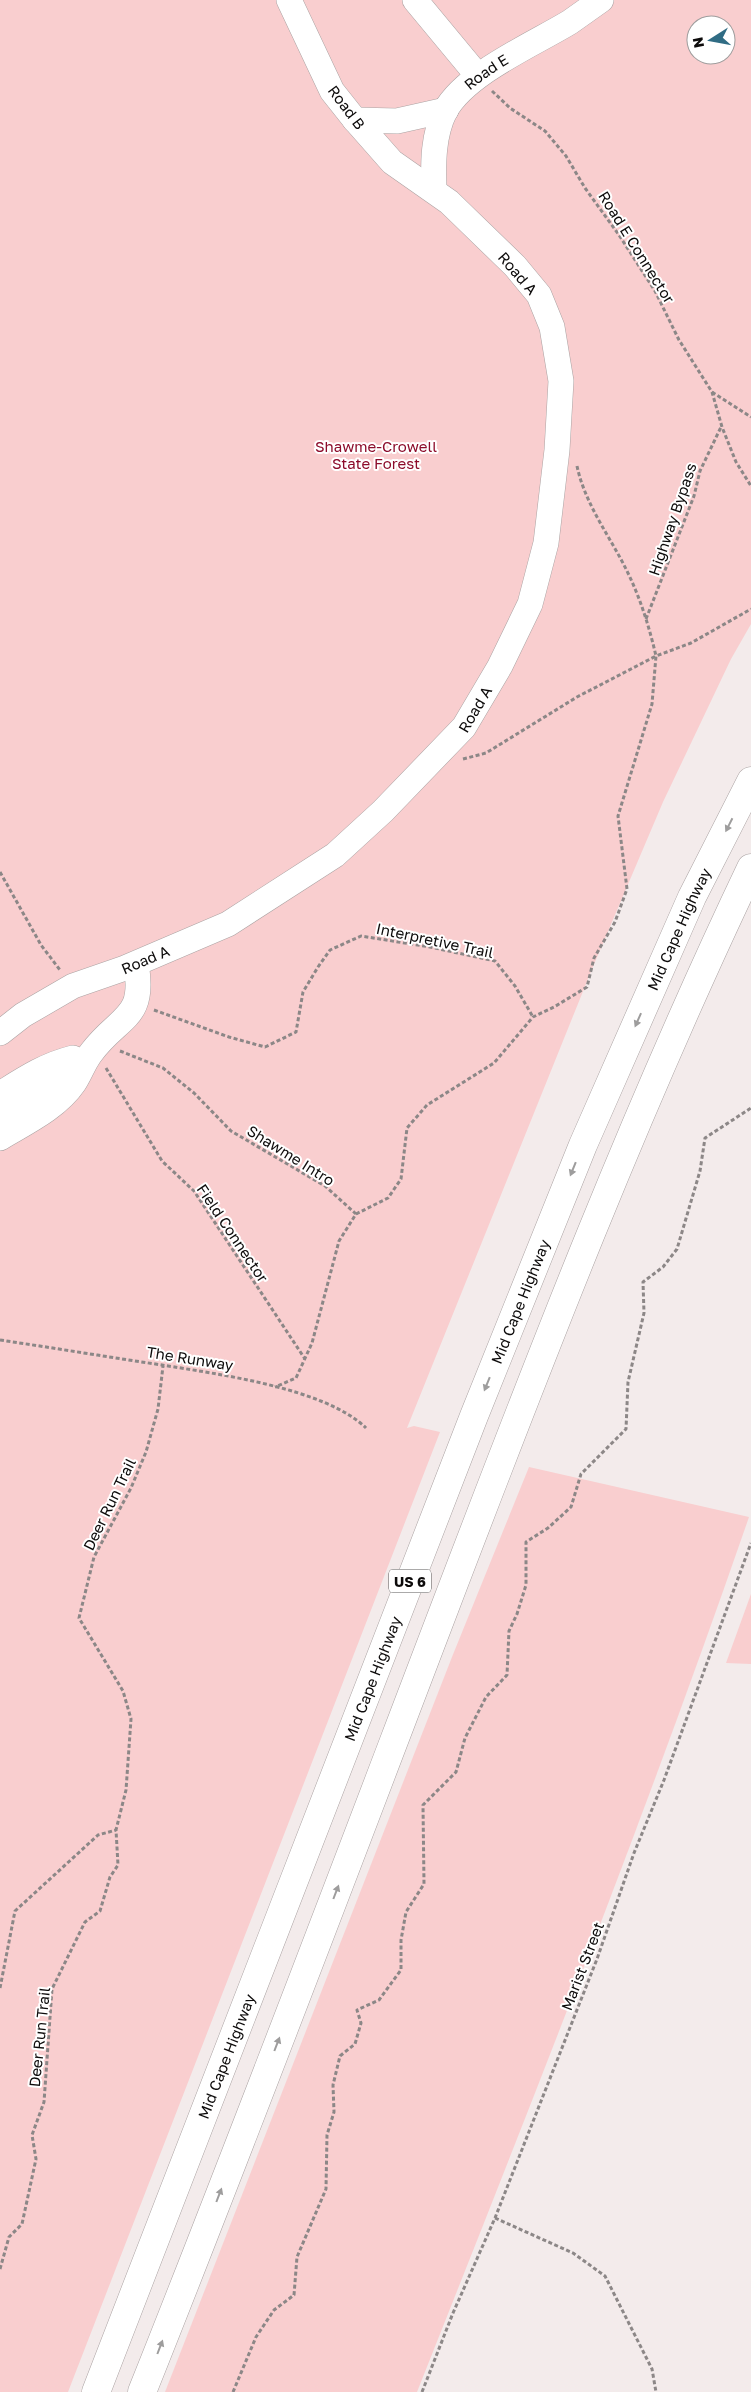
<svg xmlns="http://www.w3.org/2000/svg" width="751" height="2392" font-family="'Golos Text',sans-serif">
  <rect width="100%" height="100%" fill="#f3ebeb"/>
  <g fill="#f9cecf" fill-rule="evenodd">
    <path d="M0 0H751V624L731 659 663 802 592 969 407 1428 414 1426 440 1432 68 2392H0ZM696 25H726V55H696Z"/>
    <path d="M529 1467 749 1517C647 1812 532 2102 417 2392H165L452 1657Z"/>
    <path d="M751 1594V1664L726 1663Z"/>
  </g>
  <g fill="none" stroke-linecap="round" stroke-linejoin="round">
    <defs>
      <g id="minor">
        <path d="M415 0 478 76"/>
        <path d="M355 120 397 121 446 110"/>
        <path id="s1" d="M434 190C433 163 433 135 445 111 466 73 534 44 570 22 580 15 591 7 601 0"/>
        <path id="s2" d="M0 1033 23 1015 73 986 125 968 228 924 335 855 383 811 464 727 500 666 530 604 546 543 557 450 561 381 552 327 539 295 515 266 449 202 392 162 355 120 332 91 289 0"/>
        <path d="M0 1094C24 1079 45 1065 73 1058"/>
        <path d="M0 1117 78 1062"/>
        <path d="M0 1138C25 1123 57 1108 74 1083 80 1074 84 1062 91 1053 119 1015 146 1020 136 964"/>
      </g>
      <g id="highway">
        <path id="s3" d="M96 2392 474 1416 583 1145 692 897 751 781"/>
        <path d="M142 2392C246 2132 345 1869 445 1607 540 1358 636 1109 751 868"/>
      </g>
    </defs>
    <use href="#minor" stroke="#aba3a3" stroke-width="26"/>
    <use href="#highway" stroke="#aba3a3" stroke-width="29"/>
    <g stroke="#8c8787" stroke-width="3" stroke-dasharray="4 2.5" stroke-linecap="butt">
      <path d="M492 91 510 108 545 131 566 156 585 188 619 235 655 291 679 340 712 392 722 427 736 462 751 486"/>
      <path d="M712 392 751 417"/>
      <path d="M646 619 694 496 700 471 721 427"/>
      <path d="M463 759 486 753 577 697 656 656C649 626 640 597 626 569 609 535 585 504 577 466"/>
      <path d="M0 872 41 945 60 970"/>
      <path d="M154 1010 229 1037 265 1047 296 1032 303 992 318 967 330 950 361 936 430 947 495 961 515 986 533 1017"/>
      <path d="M120 1051 163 1068 194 1093 231 1131 325 1186 356 1214 339 1241 312 1343 296 1378 275 1387"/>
      <path d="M106 1068 162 1161 194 1191 305 1359"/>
      <path d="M356 1214 388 1198 401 1179 407 1128 427 1105 494 1063 533 1017 554 1007 587 987 594 958 615 922 627 889 618 816 652 704 656 656 691 643 751 609"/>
      <path d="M0 1340C54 1348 108 1357 162 1365 217 1374 325 1388 366 1428"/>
      <path d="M0 1988 15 1911 98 1835 116 1830"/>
      <path d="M495 2218 573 2253 605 2276 652 2369 656 2392"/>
      <path d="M0 2269 9 2237 22 2224 36 2159 32 2135 44 2102 52 1989 85 1922 100 1911 110 1877 118 1865 116 1830 126 1790 131 1719 123 1691 79 1618 94 1557 131 1488 146 1452 158 1409 163 1366"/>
      <path d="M233 2392 256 2337 274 2310 294 2295 297 2257 326 2189 327 2135 334 2112 333 2085 340 2056 355 2044 361 2023 357 2010 379 2000 401 1970V1940L406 1912 424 1884 423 1805 456 1772 465 1738 486 1697 507 1675 509 1631 517 1614 526 1585V1542L548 1528 571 1507 581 1474 626 1429 628 1382 644 1313 643 1282 663 1267 677 1249 700 1171 705 1138 751 1108"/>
      <path d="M422 2392 453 2313 495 2218 597 1959 634 1853 664 1780 751 1543"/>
    </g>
    <use href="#minor" stroke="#fff" stroke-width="25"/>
    <use href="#highway" stroke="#fff" stroke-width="28"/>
  </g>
  <defs><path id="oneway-solid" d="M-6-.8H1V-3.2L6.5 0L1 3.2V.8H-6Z" transform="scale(1.25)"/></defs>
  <g fill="#9e9d9d">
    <use href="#oneway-solid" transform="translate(729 825) rotate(117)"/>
    <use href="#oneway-solid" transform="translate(638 1020) rotate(114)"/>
    <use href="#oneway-solid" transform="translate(573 1169) rotate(112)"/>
    <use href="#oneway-solid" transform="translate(487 1384) rotate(112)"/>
    <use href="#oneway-solid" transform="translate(336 1892) rotate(-69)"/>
    <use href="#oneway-solid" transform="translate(277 2044) rotate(-69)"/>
    <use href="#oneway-solid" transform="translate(219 2195) rotate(-69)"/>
    <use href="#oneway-solid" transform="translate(160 2347) rotate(-69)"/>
  </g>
  <g text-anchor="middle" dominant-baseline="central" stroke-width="4" stroke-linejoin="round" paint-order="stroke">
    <rect fill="#fff" stroke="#565454" stroke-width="1" x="389" y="1569.5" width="42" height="23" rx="4"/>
    <g font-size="14" font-weight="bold" fill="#0d0b0b">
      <text x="410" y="1581">US 6</text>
    </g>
    <g font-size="15" fill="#0d0b0b" stroke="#fff">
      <text stroke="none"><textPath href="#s1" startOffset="138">Road E</textPath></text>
      <text transform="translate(347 107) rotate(53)">Road B</text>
      <text transform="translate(637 247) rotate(58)">Road E Connector</text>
      <text transform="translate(518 273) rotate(49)">Road A</text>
      <text transform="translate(672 519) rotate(-71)">Highway Bypass</text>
      <text stroke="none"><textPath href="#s2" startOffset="584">Road A</textPath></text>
      <text stroke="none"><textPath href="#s3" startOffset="1575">Mid Cape Highway</textPath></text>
      <text transform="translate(435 940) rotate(12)">Interpretive Trail</text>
      <text stroke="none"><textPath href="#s2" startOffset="164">Road A</textPath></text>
      <text transform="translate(291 1155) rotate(32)">Shawme Intro</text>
      <text transform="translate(233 1233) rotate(56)">Field Connector</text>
      <text stroke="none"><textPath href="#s3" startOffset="1170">Mid Cape Highway</textPath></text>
      <text transform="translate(190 1358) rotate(9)">The Runway</text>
      <text transform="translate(109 1504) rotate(-64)">Deer Run Trail</text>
      <text stroke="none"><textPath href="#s3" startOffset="765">Mid Cape Highway</textPath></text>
      <text transform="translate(582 1966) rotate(-69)">Marist Street</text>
      <text transform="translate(39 2037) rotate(-84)">Deer Run Trail</text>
      <text stroke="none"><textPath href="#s3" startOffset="360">Mid Cape Highway</textPath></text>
    </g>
    <g font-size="15" fill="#8c0c2b" stroke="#fff">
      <text x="376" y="446">Shawme-Crowell<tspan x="376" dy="17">State Forest</tspan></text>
    </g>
  </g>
  <g transform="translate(711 40) rotate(259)"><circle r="24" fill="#ffffff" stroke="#9e9d9d"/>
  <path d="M0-4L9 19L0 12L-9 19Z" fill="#306c84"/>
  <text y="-8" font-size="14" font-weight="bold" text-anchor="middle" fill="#0d0b0b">N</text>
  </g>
</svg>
